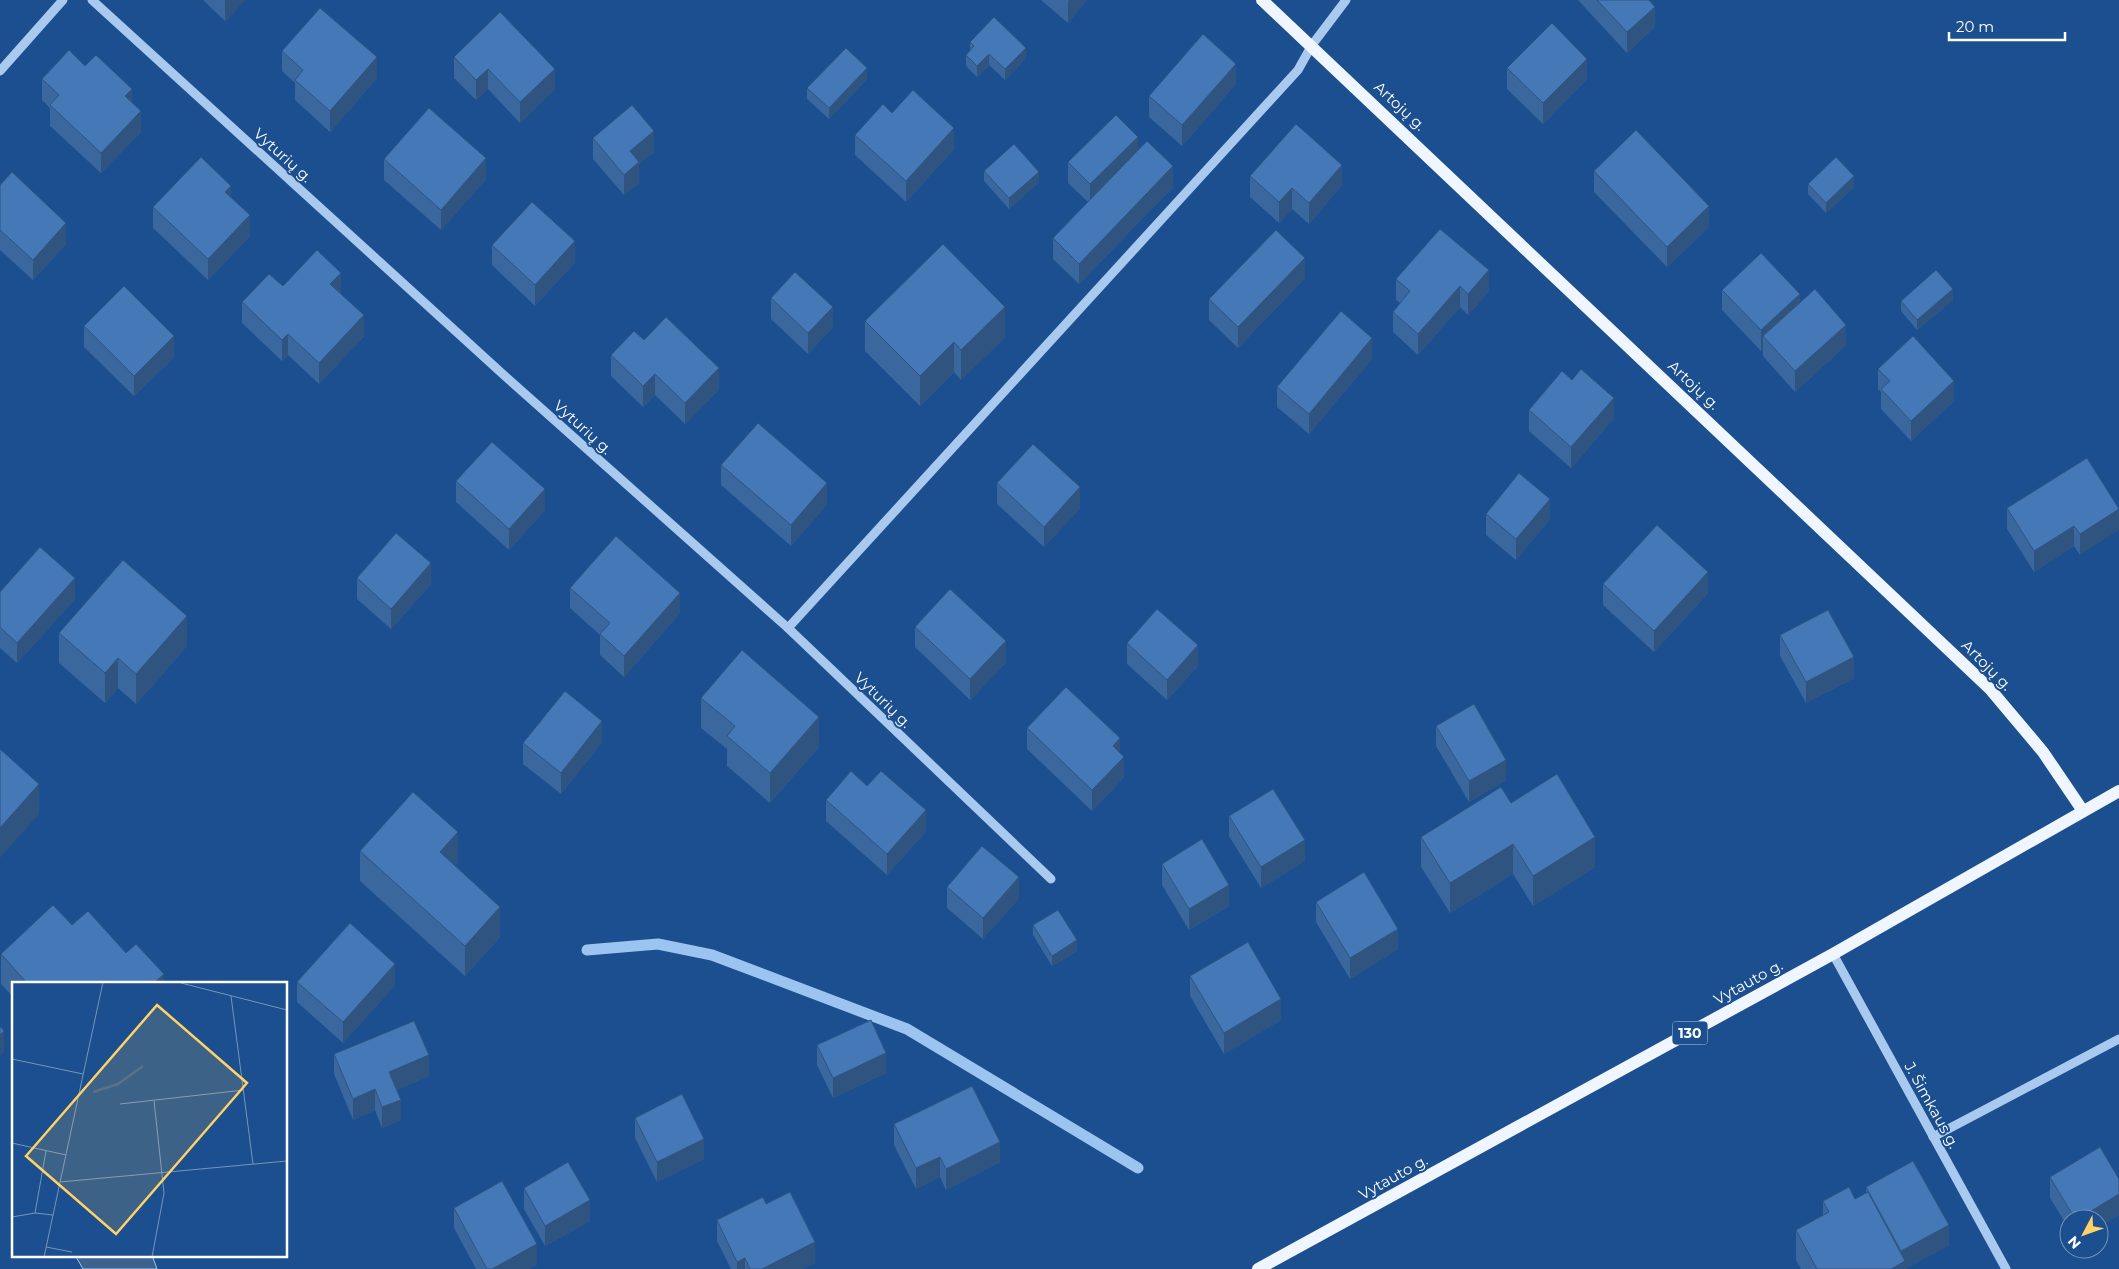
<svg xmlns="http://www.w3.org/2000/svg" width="2119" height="1269" font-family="Montserrat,sans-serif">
  <rect width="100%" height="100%" fill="#1b4f8f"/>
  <path fill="#3c6290" stroke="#9cc4f0" d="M75 1255H152L157 1269H83Z"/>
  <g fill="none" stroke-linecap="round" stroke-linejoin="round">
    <path stroke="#9cc4f0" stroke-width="11" d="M587 950 658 944 712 955 907 1029 1138 1168"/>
    <g stroke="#a9c9ee" stroke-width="9">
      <path d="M92 0 506 377 788 628 1051 879"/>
      <path d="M0 71 63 0"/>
      <path d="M788 628 1298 70 1312 45 1346 0"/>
      <path d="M1833 954 2006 1269"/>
      <path d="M1933 1137 2119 1039"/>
    </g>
    <g stroke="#f0f6ff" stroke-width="12">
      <path d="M1262 0 1990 689 2043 752 2083 811"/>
      <path d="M1258 1269 1833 954 2119 791"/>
    </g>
  </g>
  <g fill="#3a679d">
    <path d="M203 0H245L225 21Z"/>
    <path d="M1041 0H1087L1068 23Z"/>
    <path d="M1578 0H1649L1655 27 1627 53Z"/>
    <path d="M970 42 1026 58 1005 80 989 65 977 77 966 66V55L970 51Z"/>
    <path d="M282 51 377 78 330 132 295 100V83L282 71Z"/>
    <path d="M454 57 555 89 520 123 488 89 476 100 454 78Z"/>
    <path d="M85 66 141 132 101 173 50 126V108L42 100V79Z"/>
    <path d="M1507 68 1587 79 1543 124 1507 89Z"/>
    <path d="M867 79 829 119 807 99V88Z"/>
    <path d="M1236 84 1182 146 1149 117V96Z"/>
    <path d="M892 113 954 149 906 202 855 155V135Z"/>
    <path d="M593 138 654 152 639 164V183L624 195 593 159Z"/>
    <path d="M1138 150 1173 187 1079 284 1053 259V238L1088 202 1068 183V162Z"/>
    <path d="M384 159 486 179 441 230 384 180Z"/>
    <path d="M984 171 1039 182 1009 209 984 181Z"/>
    <path d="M1594 171 1709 227 1667 267 1594 192Z"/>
    <path d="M1250 176 1342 185 1309 224 1292 209 1279 223 1250 197Z"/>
    <path d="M1808 184 1854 187 1826 213 1808 194Z"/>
    <path d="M0 185 66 244 33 280 0 250Z"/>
    <path d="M153 207 250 236 208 280 153 228Z"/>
    <path d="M1440 229 1489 291 1468 315 1460 307 1418 355 1393 332V312L1400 303 1396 300V279Z"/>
    <path d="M492 245 575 262 535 306 492 265Z"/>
    <path d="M1305 278 1238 348 1209 320V299Z"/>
    <path d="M283 286 341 294 364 336 319 384 288 355 282 361 242 323V302Z"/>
    <path d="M1722 290 1846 345 1795 392 1763 356V349L1761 351 1722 310Z"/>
    <path d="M771 298 833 327 808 354 771 319Z"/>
    <path d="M1953 300 1917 330 1901 311V301Z"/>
    <path d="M865 321 1005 337 961 380 954 372 920 406 865 351Z"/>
    <path d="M84 326 174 357 134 396 84 347Z"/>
    <path d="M644 340 719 389 685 424 655 395 643 407 611 376V355Z"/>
    <path d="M1372 359 1309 434 1277 407V387Z"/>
    <path d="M1878 369 1954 401 1911 441 1881 409V392L1878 389Z"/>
    <path d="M1572 380 1614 418 1571 468 1529 431V410Z"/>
    <path d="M2087 458 2080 555 2074 546 2034 572 2007 529V508Z"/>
    <path d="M721 465 827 504 791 546 721 485Z"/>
    <path d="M456 481 545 510 509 550 456 502Z"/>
    <path d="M997 483 1080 508 1044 547 997 504Z"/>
    <path d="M1486 514 1550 519 1516 560 1486 535Z"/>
    <path d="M357 578 431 584 391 629 357 599Z"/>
    <path d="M1603 584 1708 593 1654 652 1603 605Z"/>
    <path d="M570 588 680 613 624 677 600 655V635L570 608Z"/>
    <path d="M0 592 75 599 17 663 0 648Z"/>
    <path d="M915 627 1006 662 970 700 915 647Z"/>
    <path d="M59 633 187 646 136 704 118 688 105 703 59 663Z"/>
    <path d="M1780 635 1854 678 1806 703 1780 656Z"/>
    <path d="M1127 643 1198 666 1167 700 1127 664Z"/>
    <path d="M701 698 819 747 770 803 727 766V749L701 728Z"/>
    <path d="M1436 726 1506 780 1469 802 1436 746Z"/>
    <path d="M1027 728 1120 753 1124 777 1092 811 1027 749Z"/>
    <path d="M602 742 561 794 523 764V743Z"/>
    <path d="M867 786 926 831 887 875 826 821V800Z"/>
    <path d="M1511 803 1595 867 1533 906 1513 874 1450 913 1421 867V837Z"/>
    <path d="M1229 816 1305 861 1261 888 1229 836Z"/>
    <path d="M360 851 458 862 455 866 500 937 465 976 360 881Z"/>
    <path d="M1162 864 1229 906 1189 930 1162 885Z"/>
    <path d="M947 887 1019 898 983 939 947 908Z"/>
    <path d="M1316 902 1398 949 1350 979 1316 922Z"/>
    <path d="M72 925 126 953 164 983H14V998L1 984V954Z"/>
    <path d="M1033 925 1077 951 1052 966 1033 935Z"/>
    <path d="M1190 976 1281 1020 1224 1054 1190 996Z"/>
    <path d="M297 982 395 985 343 1043 297 1002Z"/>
    <path d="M817 1045 886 1073 833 1098 817 1065Z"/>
    <path d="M334 1054 429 1076 396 1090 401 1120 382 1128 375 1110 353 1120 334 1074Z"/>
    <path d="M635 1118 704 1159 657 1182 635 1138Z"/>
    <path d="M894 1124 1000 1162 946 1190 940 1177 916 1189 894 1145Z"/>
    <path d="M2050 1177 2119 1179V1215L2099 1227V1219H2069V1229L2050 1198Z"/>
    <path d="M1866 1187 1949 1245 1905 1269H1801L1796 1260V1230L1823 1216V1201L1855 1199 1866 1194Z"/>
    <path d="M524 1188 590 1221 545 1246 524 1209Z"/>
    <path d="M766 1204 815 1263 802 1269H731L717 1241V1220Z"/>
    <path d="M454 1208 537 1265 529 1269H476L454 1228Z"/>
  </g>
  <g fill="#305480">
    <path d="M225 0H245L225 21Z"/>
    <path d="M1069 0H1087L1068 23V2Z"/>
    <path d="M1655 7V27L1627 53V32Z"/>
    <path d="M1026 48V58L1005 80V69Z"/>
    <path d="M989 54V65L977 77V66Z"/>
    <path d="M377 57V78L330 132V111Z"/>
    <path d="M1587 59V79L1543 124V103Z"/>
    <path d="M1236 64V84L1182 146V125Z"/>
    <path d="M867 68V79L829 119V108Z"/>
    <path d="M488 69V89L476 100V80Z"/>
    <path d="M555 69V89L520 123V102Z"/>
    <path d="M132 89V110L125 96Z"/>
    <path d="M141 111V132L101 173V153Z"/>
    <path d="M954 128V149L906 202V181Z"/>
    <path d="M654 131V152L639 164V183L624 195V175L630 151Z"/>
    <path d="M1138 137V158L1090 204V184Z"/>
    <path d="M486 158V179L441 230V210Z"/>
    <path d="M1342 165V185L1309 224V203Z"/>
    <path d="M1173 166V187L1079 284V264Z"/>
    <path d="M1039 172V182L1009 209V198Z"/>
    <path d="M1854 176V187L1826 213V203Z"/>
    <path d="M231 186V207L225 192Z"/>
    <path d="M1292 188V209L1279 223V202Z"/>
    <path d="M1709 206V227L1667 267V247Z"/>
    <path d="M250 215V236L208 280V259Z"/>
    <path d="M66 223V244L33 280V260Z"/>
    <path d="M575 241V262L535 306V285Z"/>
    <path d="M1305 258V278L1238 348V327Z"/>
    <path d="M1489 270V291L1468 315V294Z"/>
    <path d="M341 273V294L330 284Z"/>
    <path d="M1460 286V307L1418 355V334Z"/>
    <path d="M1953 289V300L1917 330V320Z"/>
    <path d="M1800 294V314L1763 336V349L1761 351V330Z"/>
    <path d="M833 307V327L808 354V333Z"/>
    <path d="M1005 307V337L961 380V350Z"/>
    <path d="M364 315V336L319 384V363Z"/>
    <path d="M1846 325V345L1795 392V371Z"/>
    <path d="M288 334V355L282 361V340Z"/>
    <path d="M174 336V357L134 396V376Z"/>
    <path d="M1372 338V359L1309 434V414Z"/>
    <path d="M954 342V372L920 406V376Z"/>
    <path d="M719 368V389L685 424V403Z"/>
    <path d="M655 374V395L643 407V386Z"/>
    <path d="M1954 381V401L1911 441V421Z"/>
    <path d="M1614 398V418L1571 468V447Z"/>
    <path d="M827 483V504L791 546V525Z"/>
    <path d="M1080 487V508L1044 547V527Z"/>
    <path d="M545 489V510L509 550V529Z"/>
    <path d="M1550 499V519L1516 560V539Z"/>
    <path d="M2119 509V530L2080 555V534Z"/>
    <path d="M2074 526V546L2034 572V551Z"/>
    <path d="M431 563V584L391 629V609Z"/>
    <path d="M1708 572V593L1654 652V631Z"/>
    <path d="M75 578V599L17 663V643Z"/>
    <path d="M680 593V613L624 677V656Z"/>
    <path d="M187 616V646L136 704V674Z"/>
    <path d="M1006 641V662L970 700V679Z"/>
    <path d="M1198 645V666L1167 700V680Z"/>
    <path d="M1854 657V678L1806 703V682Z"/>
    <path d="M118 658V688L105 703V673Z"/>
    <path d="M819 717V747L770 803V773Z"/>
    <path d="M602 721V742L561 794V773Z"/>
    <path d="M1120 738V759L1113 746Z"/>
    <path d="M1124 757V777L1092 811V790Z"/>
    <path d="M1506 760V780L1469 802V781Z"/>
    <path d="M39 784V814L0 858V828Z"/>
    <path d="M926 810V831L887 875V854Z"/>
    <path d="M458 832V862L440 882V852Z"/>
    <path d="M1595 837V867L1533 906V876Z"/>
    <path d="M1305 840V861L1261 888V867Z"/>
    <path d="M1513 844V874L1450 913V883Z"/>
    <path d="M1019 877V898L983 939V918Z"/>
    <path d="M1229 885V906L1189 930V909Z"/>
    <path d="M500 907V937L465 976V946Z"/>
    <path d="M1398 929V949L1350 979V958Z"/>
    <path d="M1077 940V951L1052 966V956Z"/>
    <path d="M395 964V985L343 1043V1022Z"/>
    <path d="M164 974V983H154Z"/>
    <path d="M1281 999V1020L1224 1054V1033Z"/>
    <path d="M4 1031V1052L0 1056V1035Z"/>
    <path d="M886 1053V1073L833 1098V1078Z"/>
    <path d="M429 1055V1076L389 1093V1072Z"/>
    <path d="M375 1089V1110L353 1120V1099Z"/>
    <path d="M401 1100V1120L382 1128V1107Z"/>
    <path d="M704 1139V1159L657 1182V1162Z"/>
    <path d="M1000 1142V1162L946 1190V1169Z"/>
    <path d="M940 1157V1177L916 1189V1168Z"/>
    <path d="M2119 1194V1215L2099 1227V1219H2078Z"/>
    <path d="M590 1200V1221L545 1246V1226Z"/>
    <path d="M1949 1225V1245L1905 1269H1891L1901 1264V1251Z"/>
    <path d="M815 1242V1263L802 1269H762Z"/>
    <path d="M537 1244V1265L529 1269H492Z"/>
    <path d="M745 1258V1269H737V1262Z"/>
  </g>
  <g fill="#4478b7" stroke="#305480">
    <path d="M1597 0H1649L1655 7 1627 32Z"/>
    <path d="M320 8 377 57 330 111 295 80 303 70 282 51Z"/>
    <path d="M500 12 555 69 520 102 488 69 476 80 454 57Z"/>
    <path d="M994 17 1026 48 1005 69 989 54 977 66 966 55 974 46 970 42Z"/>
    <path d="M1552 23 1587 59 1543 103 1507 68Z"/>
    <path d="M1203 34 1236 64 1182 125 1149 96Z"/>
    <path d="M846 48 867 68 829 108 807 88Z"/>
    <path d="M69 50 85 66 96 55 132 89 125 96 141 111 101 153 50 105 59 95 42 79Z"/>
    <path d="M913 90 954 128 906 181 855 135 883 104 892 113Z"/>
    <path d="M632 105 654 131 630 151 639 162 624 175 593 138Z"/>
    <path d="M429 108 486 158 441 210 384 159Z"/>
    <path d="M1116 115 1138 137 1090 184 1068 162Z"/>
    <path d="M1296 124 1342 165 1309 203 1292 188 1279 202 1250 176Z"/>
    <path d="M1636 130 1709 206 1667 247 1594 171Z"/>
    <path d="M1147 141 1173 166 1079 264 1053 238Z"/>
    <path d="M1014 144 1039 172 1009 198 984 171Z"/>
    <path d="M201 157 231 186 225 192 250 215 208 259 153 207Z"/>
    <path d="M1836 157 1854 176 1826 203 1808 184Z"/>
    <path d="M12 172 66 223 33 260 0 230V185Z"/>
    <path d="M532 202 575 241 535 285 492 245Z"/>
    <path d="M1440 229 1489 270 1468 294 1460 286 1418 334 1393 312 1410 291 1396 279Z"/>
    <path d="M1276 230 1305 258 1238 327 1209 299Z"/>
    <path d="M943 244 1005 307 961 350 954 342 920 376 865 321Z"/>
    <path d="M317 250 341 273 330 284 364 315 319 363 288 334 282 340 242 302 269 274 283 286Z"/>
    <path d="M1761 253 1800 294 1761 330 1722 290Z"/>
    <path d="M1936 270 1953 289 1917 320 1901 301Z"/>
    <path d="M795 272 833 307 808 333 771 298Z"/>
    <path d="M124 286 174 336 134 376 84 326Z"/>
    <path d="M1815 289 1846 325 1795 371 1763 336Z"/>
    <path d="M1341 311 1372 338 1309 414 1277 387Z"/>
    <path d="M666 317 719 368 685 403 655 374 643 386 611 355 634 331 644 340Z"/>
    <path d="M1913 336 1954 381 1911 421 1881 389 1890 381 1878 369Z"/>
    <path d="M1581 369 1614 398 1571 447 1529 410 1562 371 1572 380Z"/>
    <path d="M758 423 827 483 791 525 721 465Z"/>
    <path d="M492 442 545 489 509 529 456 481Z"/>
    <path d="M1033 444 1080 487 1044 527 997 483Z"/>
    <path d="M2087 458 2119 509 2080 534 2074 526 2034 551 2007 508Z"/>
    <path d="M1519 473 1550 499 1516 539 1486 514Z"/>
    <path d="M1657 525 1708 572 1654 631 1603 584Z"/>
    <path d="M396 533 431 563 391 609 357 578Z"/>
    <path d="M616 536 680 593 624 656 600 634 610 623 570 588Z"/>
    <path d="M40 547 75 578 17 643 0 627V592Z"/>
    <path d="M123 560 187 616 136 674 118 658 105 673 59 633Z"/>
    <path d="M950 589 1006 641 970 679 915 627Z"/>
    <path d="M1157 609 1198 645 1167 680 1127 643Z"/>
    <path d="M1828 610 1854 657 1806 682 1780 635Z"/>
    <path d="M742 650 819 717 770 773 727 736 735 726 701 698Z"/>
    <path d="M1066 687 1120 738 1113 746 1124 757 1092 790 1027 728Z"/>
    <path d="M565 691 602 721 561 773 523 743Z"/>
    <path d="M1474 704 1506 760 1469 781 1436 726Z"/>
    <path d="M0 749 39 784 0 828Z"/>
    <path d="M851 771 867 786 881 771 926 810 887 854 826 800Z"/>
    <path d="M1557 774 1595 837 1533 876 1513 844 1450 883 1421 837 1501 787 1511 803Z"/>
    <path d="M1273 789 1305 840 1261 867 1229 816Z"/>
    <path d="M413 792 458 832 440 852 500 907 465 946 360 851Z"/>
    <path d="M1202 839 1229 885 1189 909 1162 864Z"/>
    <path d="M982 846 1019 877 983 918 947 887Z"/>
    <path d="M1364 872 1398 929 1350 958 1316 902Z"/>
    <path d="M53 905 72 925 88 911 126 953 136 944 164 974 154 983H27L1 954Z"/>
    <path d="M1058 910 1077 940 1052 956 1033 925Z"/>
    <path d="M350 923 395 964 343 1022 297 982Z"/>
    <path d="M1248 942 1281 999 1224 1033 1190 976Z"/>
    <path d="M871 1020 886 1053 833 1078 817 1045Z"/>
    <path d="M414 1021 429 1055 389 1072 401 1100 382 1107 375 1089 353 1099 334 1054Z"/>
    <path d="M0 1026 4 1031 0 1035Z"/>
    <path d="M972 1086 1000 1142 946 1169 940 1157 916 1168 894 1124Z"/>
    <path d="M682 1094 704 1139 657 1162 635 1118Z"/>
    <path d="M2100 1147 2119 1179V1194L2078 1219H2075L2050 1177Z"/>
    <path d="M1913 1161 1949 1225 1901 1251 1866 1187Z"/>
    <path d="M568 1162 590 1200 545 1226 524 1188Z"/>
    <path d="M502 1181 537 1244 492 1269H487L454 1208Z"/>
    <path d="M1849 1187 1855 1199 1868 1192 1905 1261 1891 1269H1817L1796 1230 1829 1212 1823 1201Z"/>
    <path d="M790 1192 815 1242 762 1269H750L745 1258 737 1262 717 1220 763 1197 766 1204Z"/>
  </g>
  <g text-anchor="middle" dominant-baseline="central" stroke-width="4" stroke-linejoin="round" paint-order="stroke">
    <rect fill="#1b4f8f" stroke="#bbcadd" stroke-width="1" x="1672.5" y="1021.5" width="35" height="23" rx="4"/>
    <g font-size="14" font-weight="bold" fill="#fff">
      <text x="1690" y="1033">130</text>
    </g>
    <g font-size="15" fill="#fff" stroke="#1b4f8f">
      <text transform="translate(1400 106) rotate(43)">Artojų g.</text>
      <text transform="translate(283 155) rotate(42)">Vyturių g.</text>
      <text transform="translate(1694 385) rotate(43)">Artojų g.</text>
      <text transform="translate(583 427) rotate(42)">Vyturių g.</text>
      <text transform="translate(1987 665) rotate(45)">Artojų g.</text>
      <text transform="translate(883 700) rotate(44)">Vyturių g.</text>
      <text transform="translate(1748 982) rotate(-29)">Vytauto g.</text>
      <text transform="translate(1932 1105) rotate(61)">J. Šimkaus g.</text>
      <text transform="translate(1393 1177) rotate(-29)">Vytauto g.</text>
    </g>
  </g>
  <g transform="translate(12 982)">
    <rect width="275" height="275" fill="#1b4f8f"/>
    <path fill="none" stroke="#3c6290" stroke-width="2.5" d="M81 110 106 102 131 84"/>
    <path fill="none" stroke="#7695bc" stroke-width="1" d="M169 1 275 28M219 14 241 182M0 77 71 92M108 122 232 108M0 161 54 173M48 200 275 179M23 231 34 169M0 235 23 231 41 233M34 265 60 270M32 275 91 0M140 275 152 211 142 119"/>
    <path fill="#ffd166" fill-opacity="0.15" stroke="#ffd166" stroke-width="2.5" d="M145 23 235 101 104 252 14 174Z"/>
    <rect width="275" height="275" fill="none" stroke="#fff" stroke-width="2.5"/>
  </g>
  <g transform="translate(2084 1234) rotate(229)"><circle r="24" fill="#1b4f8f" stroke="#7695bc"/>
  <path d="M0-4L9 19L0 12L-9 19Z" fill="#ffd166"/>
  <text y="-8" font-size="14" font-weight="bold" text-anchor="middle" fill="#ffffff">N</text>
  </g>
  <path d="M1949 32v8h116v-8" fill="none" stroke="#ffffff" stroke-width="2.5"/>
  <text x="1956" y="32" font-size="15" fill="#ffffff" stroke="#1b4f8f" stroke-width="4" paint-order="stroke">20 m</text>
</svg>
